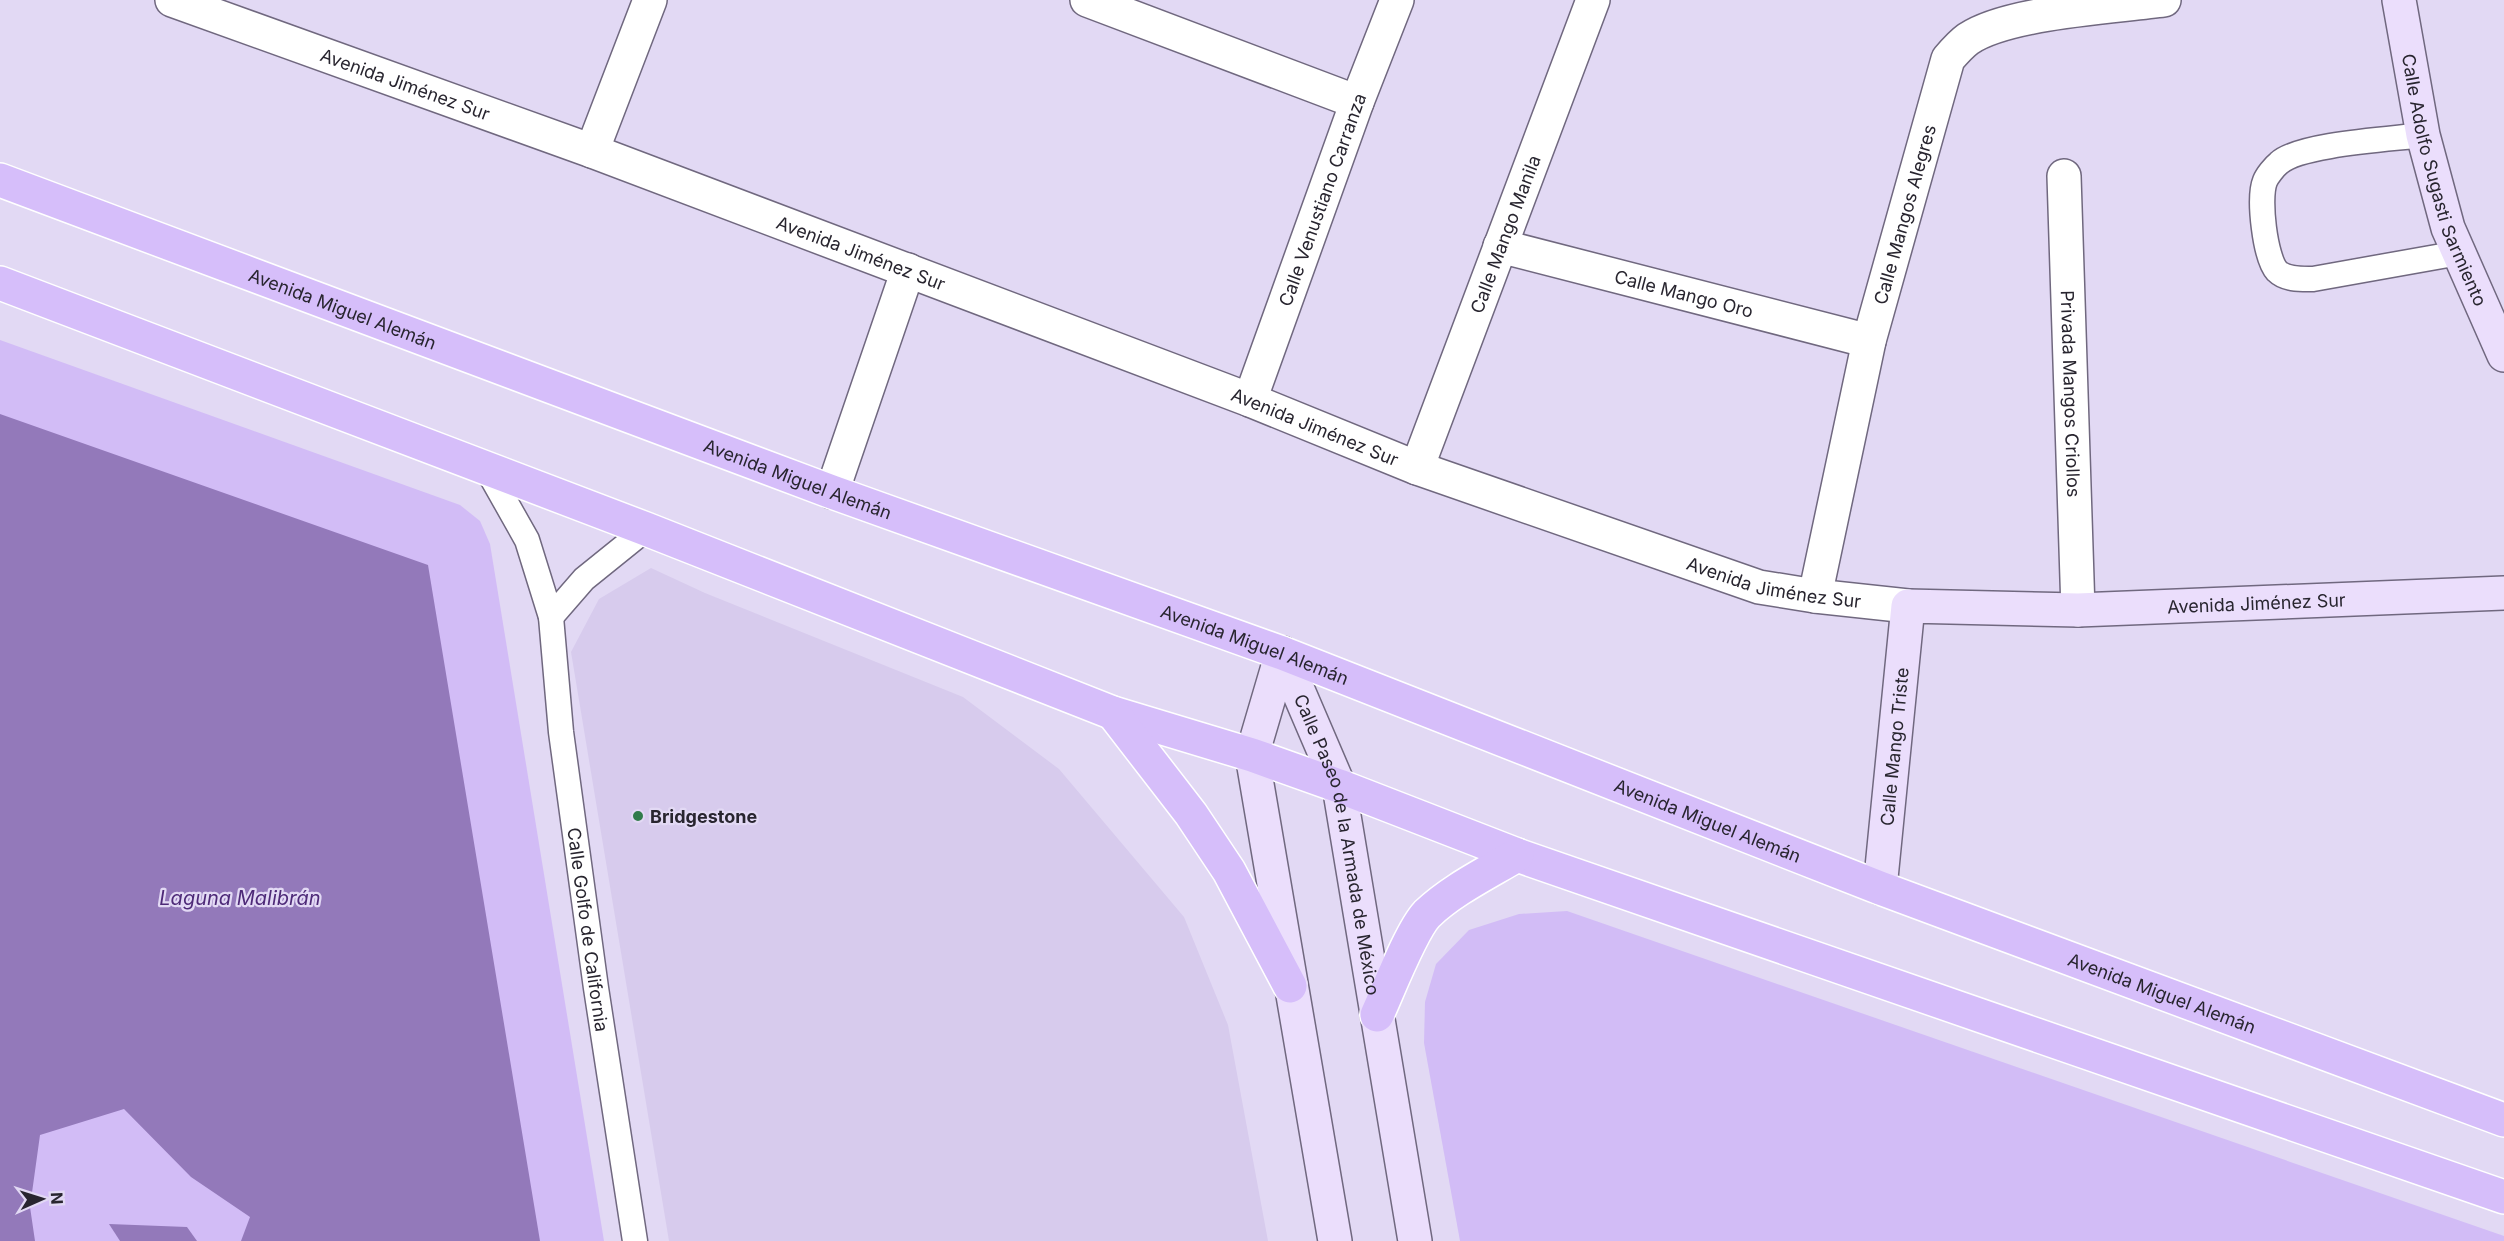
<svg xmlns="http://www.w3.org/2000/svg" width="2504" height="1241" font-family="Inter,sans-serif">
  <rect width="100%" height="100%" fill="#e2d9f4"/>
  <path fill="#d7cbed" d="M651 568 705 593 963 697 1059 769 1184 917 1228 1025 1268 1241H669L571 652 599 599Z"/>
  <g fill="#d2bcf6">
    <path d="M0 340 460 505 480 521 490 544 604 1241H0Z"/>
    <path d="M1567 911 2504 1236V1241H1460L1424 1043 1425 1002 1436 964 1469 930 1519 914Z"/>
  </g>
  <g fill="#9379ba">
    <path d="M0 414 428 565 540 1241H241L250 1217 191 1177 124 1109 40 1135 30 1207 35 1241H0Z"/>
    <path d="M109 1224 187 1227 197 1241H120Z"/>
  </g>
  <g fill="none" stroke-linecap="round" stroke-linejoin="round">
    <defs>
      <g id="lane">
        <path d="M2423 135C2393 139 2299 144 2279 163 2274 167 2267 176 2265 181 2258 198 2265 258 2277 271 2286 280 2302 279 2313 279L2459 253"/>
        <path id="s1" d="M487 469 527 540 551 617 561 732 596 988 635 1241"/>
        <path d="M551 617 584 579 646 529"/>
      </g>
      <g id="street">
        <path id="s2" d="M172 0 592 151 1250 400 1417 468 1759 587 1815 596 1908 606"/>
        <path d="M1087 0 1357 102"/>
        <path d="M592 151 650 0"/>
        <path id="s3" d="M2064 176 2078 610"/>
        <path id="s4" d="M1500 246 1869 341"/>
        <path id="s5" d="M1250 400 1357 102 1397 0"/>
        <path id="s6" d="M1417 468 1593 0"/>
        <path d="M832 492 908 270"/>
        <path id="s7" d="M1815 596 1869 341 1948 59C1954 52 1961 44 1968 39 2008 12 2113 7 2164 0"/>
      </g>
      <g id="secondary">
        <path id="s8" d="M2399 0 2423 135 2448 228 2504 355"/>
        <path id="s9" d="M1282 653 1339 786 1415 1241"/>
        <path d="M1282 653 1252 755 1335 1241"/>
        <path id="s10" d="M1880 888 1908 606 2078 610 2504 593"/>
      </g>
      <g id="primary">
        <path id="s11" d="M0 180 832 492 1282 653 1880 888 2504 1120"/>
        <path d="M0 283 646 529 1113 713 1252 755 1339 786 1517 855 2504 1197"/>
        <path d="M1113 713 1191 814 1229 871 1290 986"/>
        <path d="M1377 1015C1388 991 1411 931 1427 914 1452 890 1487 873 1517 855"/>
      </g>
    </defs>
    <use href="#lane" stroke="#70687f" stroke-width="27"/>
    <use href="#street" stroke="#70687f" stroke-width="36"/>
    <use href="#secondary" stroke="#70687f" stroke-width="36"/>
    <use href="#primary" stroke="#fff" stroke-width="36"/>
    <use href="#lane" stroke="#fff" stroke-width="24"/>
    <use href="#street" stroke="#fff" stroke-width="33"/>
    <use href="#secondary" stroke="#ebdefc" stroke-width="33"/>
    <use href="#primary" stroke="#d6befa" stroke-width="33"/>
  </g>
  <circle fill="#307b4a" stroke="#e2d9f4" stroke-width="2" cx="638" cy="816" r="6"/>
  <g text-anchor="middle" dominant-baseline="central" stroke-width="4.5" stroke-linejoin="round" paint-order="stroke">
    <g font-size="18" fill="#28252f" stroke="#e2d9f4">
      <text stroke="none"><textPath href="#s2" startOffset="248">Avenida Jiménez Sur</textPath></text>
      <text stroke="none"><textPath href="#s8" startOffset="186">Calle Adolfo Sugasti Sarmiento</textPath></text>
      <text stroke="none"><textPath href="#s5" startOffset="213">Calle Venustiano Carranza</textPath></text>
      <text stroke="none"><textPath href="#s7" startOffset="392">Calle Mangos Alegres</textPath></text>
      <text stroke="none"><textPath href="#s6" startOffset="250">Calle Mango Manila</textPath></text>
      <text stroke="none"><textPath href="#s2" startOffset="734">Avenida Jiménez Sur</textPath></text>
      <text stroke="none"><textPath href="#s4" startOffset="190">Calle Mango Oro</textPath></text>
      <text stroke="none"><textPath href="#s11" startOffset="366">Avenida Miguel Alemán</textPath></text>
      <text stroke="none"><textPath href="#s3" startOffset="218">Privada Mangos Criollos</textPath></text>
      <text stroke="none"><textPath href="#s2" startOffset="1220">Avenida Jiménez Sur</textPath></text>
      <text stroke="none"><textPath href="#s11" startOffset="852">Avenida Miguel Alemán</textPath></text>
      <text stroke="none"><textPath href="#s2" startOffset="1706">Avenida Jiménez Sur</textPath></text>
      <text stroke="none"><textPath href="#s10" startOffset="632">Avenida Jiménez Sur</textPath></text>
      <text stroke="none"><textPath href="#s11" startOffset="1338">Avenida Miguel Alemán</textPath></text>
      <text stroke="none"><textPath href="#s10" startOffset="142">Calle Mango Triste</textPath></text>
      <text stroke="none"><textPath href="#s11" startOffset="1824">Avenida Miguel Alemán</textPath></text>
      <text stroke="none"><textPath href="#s9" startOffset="201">Calle Paseo de la Armada de México</textPath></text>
      <text stroke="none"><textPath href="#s1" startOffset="477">Calle Golfo de California</textPath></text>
      <text stroke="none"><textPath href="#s11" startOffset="2310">Avenida Miguel Alemán</textPath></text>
    </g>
    <g font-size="18" font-weight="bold" fill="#28252f" stroke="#e2d9f4" text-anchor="start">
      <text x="650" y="816">Bridgestone</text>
    </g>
    <g font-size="20" font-style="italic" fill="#4e2a78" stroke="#e2d9f4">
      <text x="240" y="898">Laguna Malibrán</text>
    </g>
  </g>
  <g transform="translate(42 1199) rotate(87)" stroke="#e2d9f4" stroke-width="4.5" paint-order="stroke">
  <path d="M0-4.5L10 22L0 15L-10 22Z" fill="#28252f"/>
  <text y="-9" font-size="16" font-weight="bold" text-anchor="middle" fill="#28252f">N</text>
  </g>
</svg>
